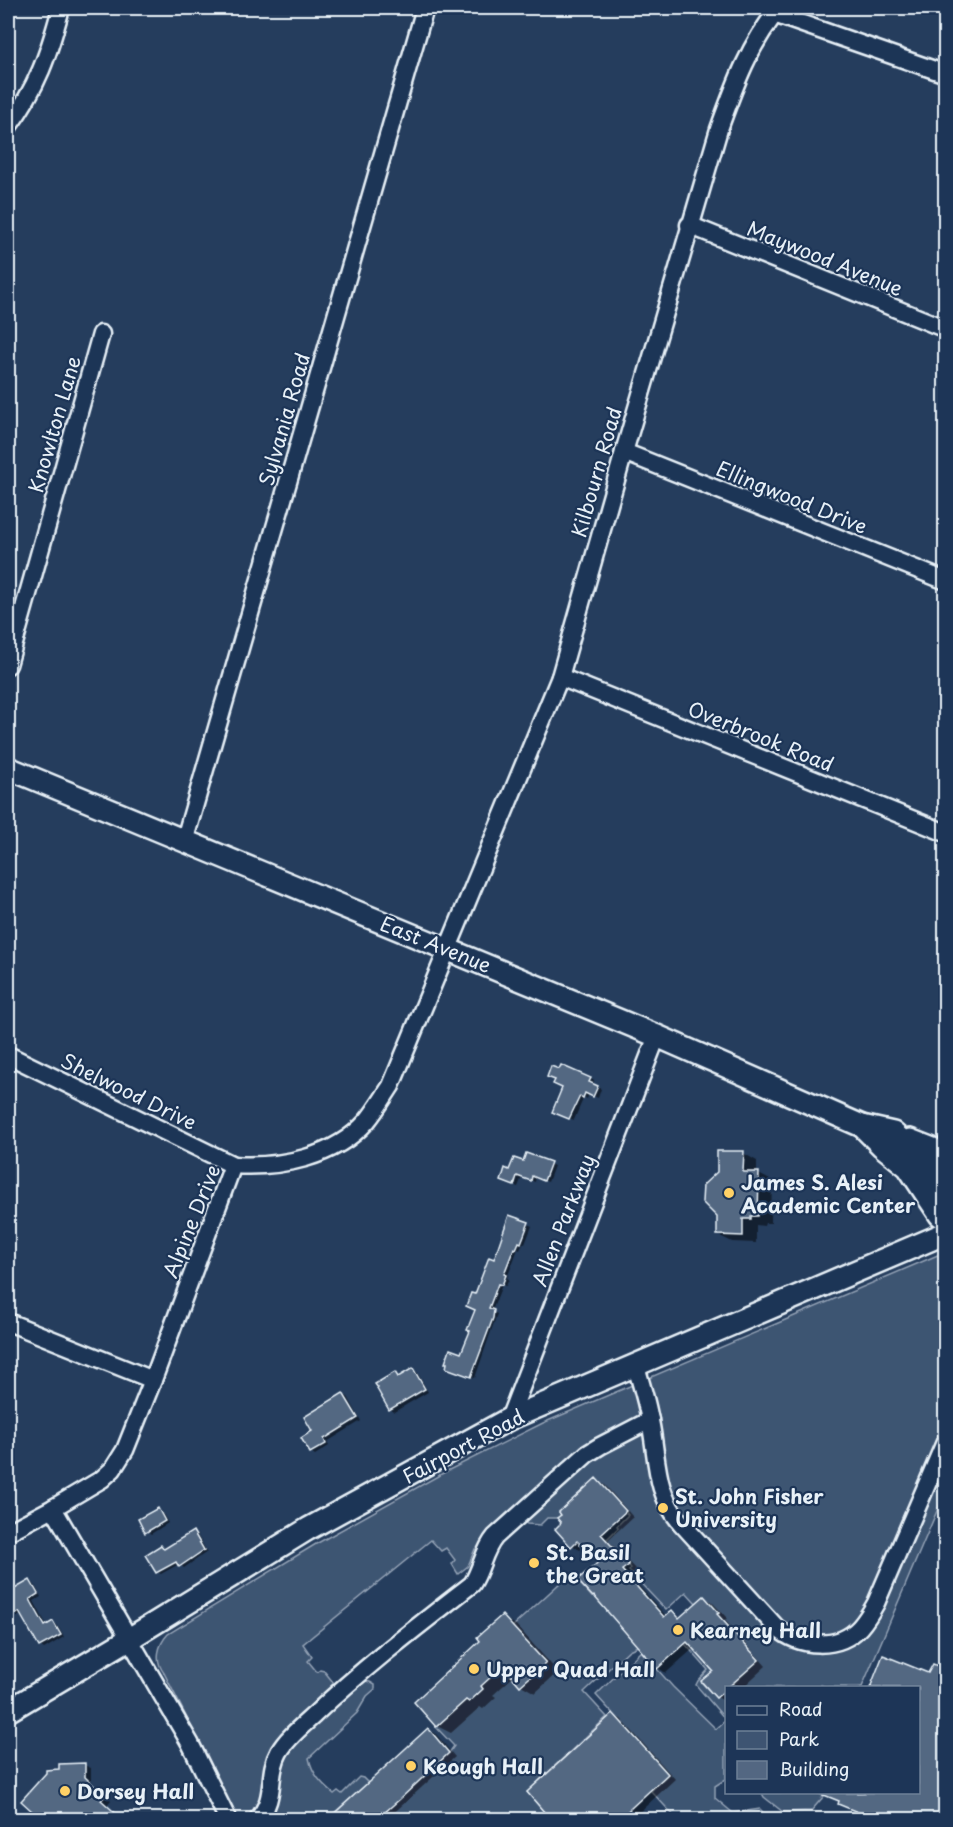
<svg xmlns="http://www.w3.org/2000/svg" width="953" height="1827" font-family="'Playpen Sans',sans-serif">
  <rect width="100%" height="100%" fill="#253d5d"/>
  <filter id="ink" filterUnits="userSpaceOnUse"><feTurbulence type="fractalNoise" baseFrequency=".0167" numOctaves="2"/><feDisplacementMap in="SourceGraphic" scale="12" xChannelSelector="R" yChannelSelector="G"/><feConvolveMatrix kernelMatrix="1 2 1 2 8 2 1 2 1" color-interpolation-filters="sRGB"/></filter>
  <g filter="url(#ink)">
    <g fill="#3e5472" stroke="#93a2b5" stroke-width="1.5">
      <path d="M945 1252V1492L862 1687H827L821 1685 820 1688 729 1687 759 1660 717 1614 719 1612 704 1596 696 1603 686 1592 666 1610 629 1571 631 1568 606 1540 618 1528 617 1526 628 1515 596 1479 559 1512 561 1515 557 1518H547L540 1525 527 1524 514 1511C501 1523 485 1534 478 1550L475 1549 468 1566 458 1574 452 1564 455 1560 446 1548 441 1551 431 1540 303 1644 312 1657 308 1661 317 1672 320 1670 324 1671 346 1698 365 1681 370 1682 375 1685V1689L367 1696 357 1713 309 1758C312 1774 322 1784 334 1794L338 1791 342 1794 359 1777 363 1778 368 1783 327 1819H318L315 1817 312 1820 238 1819 164 1673C154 1660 158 1645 168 1634L316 1544 445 1472 543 1423Z"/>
      <path d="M566 1573 577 1580 592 1597 594 1596 638 1646 629 1650 584 1692 607 1717 527 1792 548 1816 544 1819 376 1820 449 1753 454 1746 436 1727 466 1700 469 1702 483 1689 481 1686 503 1666 520 1686 545 1664 512 1627 561 1582Z"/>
      <path d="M687 1642 713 1671 701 1682 716 1698 726 1689V1779L715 1786V1798L733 1813 760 1809 769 1819H677L651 1791 668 1774 596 1695 641 1651 673 1687 716 1729 726 1720 696 1685 698 1681 708 1670 685 1644Z"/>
      <path d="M817 1793 824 1796 811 1811 783 1812 764 1797 762 1793Z"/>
    </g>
    <g fill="#0007">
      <path d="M562 1067 591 1079 594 1081 593 1085 601 1089 598 1098 589 1094 587 1099 584 1097 574 1120 558 1113 564 1088 560 1071Z"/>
      <path d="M743 1153 757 1161V1173L772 1181 771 1223H765L764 1226 756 1225V1243L732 1242 718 1235Z"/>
      <path d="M524 1163 550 1164 554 1166 548 1182 536 1177 535 1182 522 1177 518 1187 506 1183Z"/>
      <path d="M528 1224 532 1226 525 1244 523 1243 520 1250 518 1249 507 1278 509 1279 506 1286 502 1285 492 1311 497 1314 475 1378 451 1369 462 1355 471 1330 477 1310 476 1296 495 1261Z"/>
      <path d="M413 1370 417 1372 428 1392 394 1412 390 1409 395 1374 400 1378Z"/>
      <path d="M344 1395 348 1397 361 1421 327 1442 329 1446 315 1455 311 1452 314 1432Z"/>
      <path d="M596 1480 605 1485 633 1517 608 1540 636 1570 630 1576 667 1617 672 1612 682 1618 704 1597 712 1602 727 1618 725 1620 766 1666 742 1688H726V1702L717 1697 703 1681 715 1671 694 1648 666 1673 658 1668 598 1598 594 1596 603 1560 593 1548 591 1550 585 1546 580 1550 572 1545Z"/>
      <path d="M158 1510 162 1512 168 1523 151 1534 147 1531Z"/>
      <path d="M193 1533 197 1535 207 1552 184 1568 179 1564 161 1574 157 1572 162 1546 166 1549Z"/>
      <path d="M30 1581 34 1584 41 1597 34 1601 47 1626 53 1622 57 1625 64 1637 44 1649 40 1646 22 1614 9 1622 8 1621V1601L16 1596Z"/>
      <path d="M502 1617 516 1625 558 1672 535 1693 521 1685 514 1676 493 1695 496 1697 483 1709 480 1707 451 1733 437 1726 482 1641Z"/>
      <path d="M933 1666 946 1671V1820H877L833 1792H918L929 1675Z"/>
      <path d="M613 1715 621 1719 675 1779 631 1820H547L550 1816Z"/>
      <path d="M428 1730 435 1733 455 1757 386 1820H330Z"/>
      <path d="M84 1765 91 1768V1783L111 1800 107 1805 123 1820H27Z"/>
    </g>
    <g fill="#536782" stroke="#e8f1f8" stroke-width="1.5">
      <path d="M561 1065 591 1078 589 1082 598 1086 593 1097 585 1093 583 1098 580 1096 569 1119 552 1112 562 1088 553 1084 555 1080 547 1077 551 1066 559 1069Z"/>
      <path d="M717 1151H744L743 1172H759L758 1216H751V1219H743V1236L717 1235V1217L702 1202 703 1185 717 1172Z"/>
      <path d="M526 1153 551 1162 544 1181 532 1176 531 1181 517 1176 514 1186 501 1181 505 1168 509 1170 514 1158 523 1161Z"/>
      <path d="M509 1215 529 1222 521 1243 519 1242 516 1249 514 1248 504 1274 506 1275 502 1285 498 1284 489 1308 494 1310 493 1318 471 1377 446 1368 447 1363H445L450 1349 461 1353 470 1331 467 1330 475 1310 466 1306 471 1293 475 1294 489 1257 494 1259Z"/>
      <path d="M413 1368 425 1389 389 1410 377 1389 378 1388 375 1384 395 1372 398 1377Z"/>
      <path d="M343 1393 358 1418 324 1439 326 1444 310 1453 301 1438 312 1431 304 1417Z"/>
      <path d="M596 1478 626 1511 601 1534 629 1565 622 1570 664 1617 672 1610 679 1618 704 1596 719 1613 717 1614 759 1660 716 1698 701 1681 713 1671 687 1642 657 1669 594 1596 593 1597 577 1580 601 1560 586 1543 582 1546 577 1541 571 1547 555 1529 561 1523 557 1518 561 1515 559 1512Z"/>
      <path d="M158 1508 165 1521 145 1533 138 1519Z"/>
      <path d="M193 1531 204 1550 179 1567 176 1562 156 1573 145 1555 161 1545 164 1549Z"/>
      <path d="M30 1580 38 1594 30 1599 32 1603 45 1626 53 1621 61 1635 39 1647 19 1612 8 1619V1599L14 1596 11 1591Z"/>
      <path d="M502 1615 546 1663 520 1686 503 1666 481 1686 483 1689 469 1702 466 1700 436 1727 414 1702 480 1641 477 1637Z"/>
      <path d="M883 1655 928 1673 933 1664 945 1669V1820H877L838 1804 839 1801 819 1793 918 1792V1688H870Z"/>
      <path d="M613 1713 668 1774 618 1820H551L527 1792Z"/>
      <path d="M428 1728 449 1753 400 1799 376 1820H327Z"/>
      <path d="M85 1763V1777L105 1796 101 1800 123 1820H25L32 1811 21 1801 46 1773V1770L59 1769V1764Z"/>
    </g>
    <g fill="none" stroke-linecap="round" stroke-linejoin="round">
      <defs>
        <g id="minor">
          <path d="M774 14 946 74"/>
          <path d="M8 127C38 86 48 56 61 8"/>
          <path d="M689 225 946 329"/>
          <path d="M624 452 946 581"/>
          <path d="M8 665 101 334"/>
          <path d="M560 677 946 833"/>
          <path d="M184 842 425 8"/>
          <path d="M8 1055 233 1165C280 1168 334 1158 367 1121 376 1110 383 1098 391 1086L560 677 624 452 719 129C734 87 750 42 780 8"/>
          <path d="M8 1322 153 1380"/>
          <path d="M636 1366C641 1384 647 1402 650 1421 658 1458 654 1492 681 1523L777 1628C799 1647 838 1651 860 1627 866 1620 871 1612 876 1603L946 1440"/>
          <path d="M509 1419 657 1036"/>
          <path d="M53 1508 190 1743 228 1820"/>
          <path d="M8 1532 53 1508 102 1479 113 1469 125 1450 153 1380 233 1165"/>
          <path d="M257 1820C278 1797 266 1775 279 1752 287 1738 302 1726 314 1715 363 1668 418 1626 472 1584 482 1569 483 1551 495 1537L587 1454 600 1446 650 1420"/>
        </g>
        <g id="major">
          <path d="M8 768 657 1036 862 1126 893 1133 929 1164 946 1189"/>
          <path d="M862 1126 882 1146 908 1167 940 1215 946 1219"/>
          <path d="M910 1140 946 1154"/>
          <path d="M8 1711 129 1639 308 1529 509 1419 946 1233"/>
        </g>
      </defs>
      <use href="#minor" stroke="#e8f1f8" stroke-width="21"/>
      <use href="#major" stroke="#e8f1f8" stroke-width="26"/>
      <use href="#minor" stroke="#1d3557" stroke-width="16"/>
      <use href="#major" stroke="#1d3557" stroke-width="21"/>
    </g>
  </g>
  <g fill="#ffd166" stroke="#1d3557" stroke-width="2">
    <circle cx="729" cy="1193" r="6"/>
    <circle cx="663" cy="1508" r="6"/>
    <circle cx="534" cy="1563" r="6"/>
    <circle cx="678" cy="1630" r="6"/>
    <circle cx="474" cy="1669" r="6"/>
    <circle cx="411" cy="1766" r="6"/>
    <circle cx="65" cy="1791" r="6"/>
  </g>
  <g text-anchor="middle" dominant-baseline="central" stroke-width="4.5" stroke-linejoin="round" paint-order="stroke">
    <g font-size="20" fill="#e8f1f8" stroke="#1d3557">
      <text transform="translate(825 258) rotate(22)">Maywood Avenue</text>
      <text transform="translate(284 419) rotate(-74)">Sylvania Road</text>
      <text transform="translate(54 424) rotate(-74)">Knowlton Lane</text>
      <text transform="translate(596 472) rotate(-74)">Kilbourn Road</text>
      <text transform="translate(792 497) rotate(22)">Ellingwood Drive</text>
      <text transform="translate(761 736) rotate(22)">Overbrook Road</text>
      <text transform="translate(436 944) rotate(22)">East Avenue</text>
      <text transform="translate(129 1091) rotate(26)">Shelwood Drive</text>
      <text transform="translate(563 1220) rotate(-69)">Allen Parkway</text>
      <text transform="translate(191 1221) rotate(-68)">Alpine Drive</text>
      <text transform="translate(463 1446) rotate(-28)">Fairport Road</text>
    </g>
    <g font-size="20" font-weight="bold" fill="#e8f1f8" stroke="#1d3557" text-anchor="start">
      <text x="741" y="1182">James S. Alesi<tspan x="741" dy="23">Academic Center</tspan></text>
      <text x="675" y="1496">St. John Fisher<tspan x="675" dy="23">University</tspan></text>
      <text x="546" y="1552">St. Basil<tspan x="546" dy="23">the Great</tspan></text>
      <text x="690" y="1630">Kearney Hall</text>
      <text x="486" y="1669">Upper Quad Hall</text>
      <text x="423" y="1766">Keough Hall</text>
      <text x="77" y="1791">Dorsey Hall</text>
    </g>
  </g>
  <rect width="953" height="1827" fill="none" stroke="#1d3557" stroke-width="30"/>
  <rect x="15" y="15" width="923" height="1797" fill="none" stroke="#e8f1f8" stroke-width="2" filter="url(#ink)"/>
  <rect x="725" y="1686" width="195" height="108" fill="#1d3557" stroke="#6e8097" stroke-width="1.5"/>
  <rect x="737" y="1706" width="30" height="9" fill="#1d3557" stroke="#6e8097" stroke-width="1.5"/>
  <text x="779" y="1716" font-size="18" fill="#e8f1f8">Road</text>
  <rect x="737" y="1731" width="30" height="18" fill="#3e5472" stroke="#6e8097" stroke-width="1.5"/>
  <text x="779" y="1746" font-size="18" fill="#e8f1f8">Park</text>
  <rect x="737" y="1761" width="30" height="18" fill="#536782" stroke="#6e8097" stroke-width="1.5"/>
  <text x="779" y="1776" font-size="18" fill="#e8f1f8">Building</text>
</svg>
